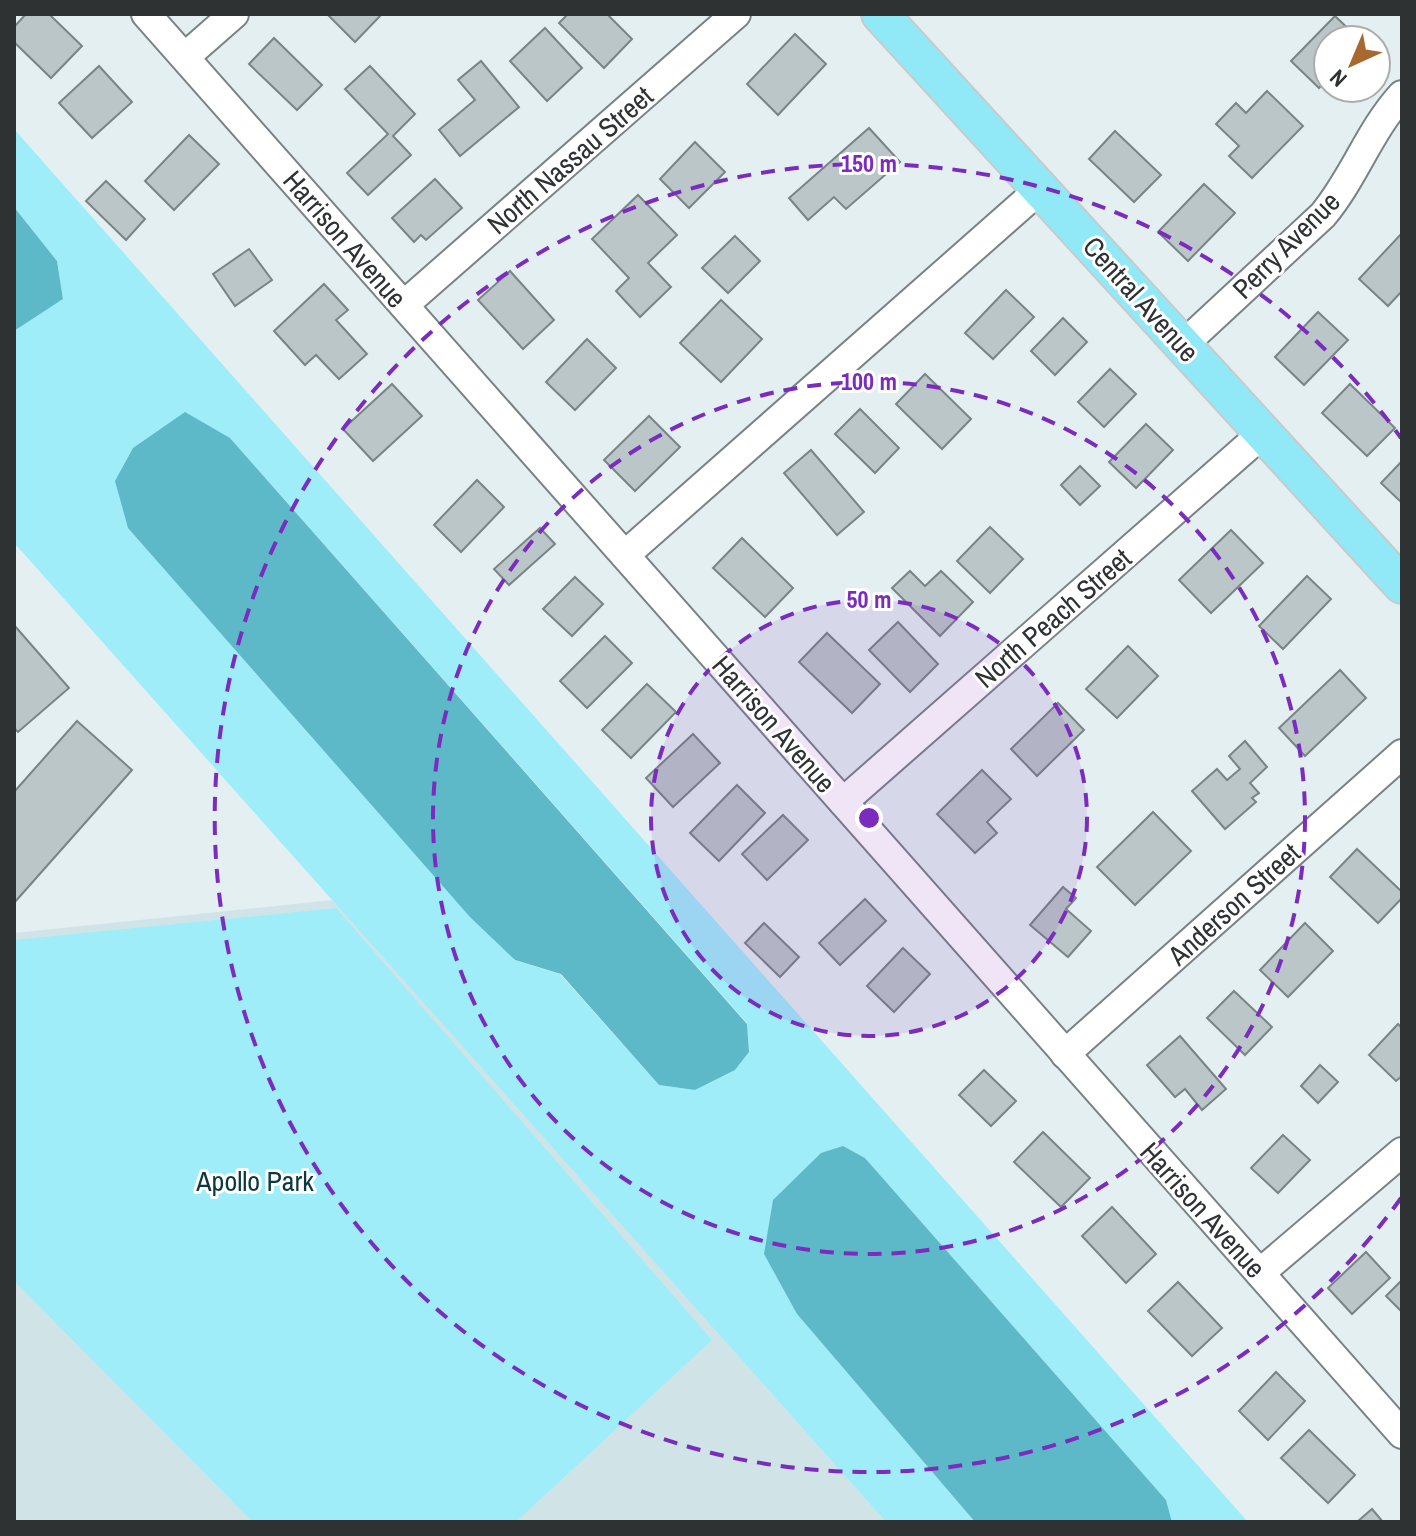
<svg xmlns="http://www.w3.org/2000/svg" width="1416" height="1536" font-family="'Archivo Narrow',sans-serif">
  <rect width="100%" height="100%" fill="#e4eff1"/>
  <path fill="#d0e4e8" d="M333 900 886 1522H14V933Z"/>
  <g fill="#a0edfa" fill-rule="evenodd">
    <path d="M14 129 1248 1522H1172L1166 1500 865 1158 842 1146 797 1314 975 1522H886L17 546 14 548V331L63 299 57 261 14 207ZM230 438 747 1023 749 1052 735 1070 695 1090 659 1085 560 974 514 960Z"/>
    <path d="M336 908 712 1340 516 1522H253L14 1281V940Z"/>
  </g>
  <g fill="#5db9c8">
    <path d="M14 207 57 261 63 299 14 331Z"/>
    <path d="M185 412 230 438 747 1024 749 1052 735 1070 695 1090 659 1085 561 974 515 960 470 917 128 528 115 481 133 448Z"/>
    <path d="M843 1146 865 1158 1166 1500 1172 1522H975L797 1314 764 1254 773 1200 821 1153Z"/>
  </g>
  <g fill="#bbc6c8" stroke="#7a8486" stroke-width="2">
    <path d="M26 14H49L82 46 51 78 14 42V27Z"/>
    <path d="M327 14H382L355 42Z"/>
    <path d="M568 14H607L632 39 604 68 559 23Z"/>
    <path d="M1335 16 1360 40H1328V78L1319 88 1291 61Z"/>
    <path d="M545 28 582 68 547 101 510 61Z"/>
    <path d="M795 34 826 64 778 115 747 84Z"/>
    <path d="M274 38 322 85 297 110 249 64Z"/>
    <path d="M481 61 519 107 460 156 439 130 475 100 458 80Z"/>
    <path d="M99 66 132 102 92 138 59 103Z"/>
    <path d="M370 66 415 114 393 136 411 155 368 195 347 173 388 134 345 89Z"/>
    <path d="M1267 91 1303 126 1252 178 1229 156 1239 146 1216 124 1236 103 1246 113Z"/>
    <path d="M869 128 900 162 846 209 834 197 808 220 789 198Z"/>
    <path d="M1115 131 1161 175 1134 202 1089 159Z"/>
    <path d="M189 135 219 164 174 210 145 181Z"/>
    <path d="M695 142 725 172 689 208 660 179Z"/>
    <path d="M435 179 462 208 426 240 421 235 414 242 392 218Z"/>
    <path d="M106 181 145 219 126 240 86 201Z"/>
    <path d="M1204 184 1235 213 1188 261 1158 232Z"/>
    <path d="M638 195 677 235 648 263 671 287 640 317 616 291 629 278 592 239Z"/>
    <path d="M1402 233V291L1388 306 1359 279Z"/>
    <path d="M735 236 760 261 728 293 702 268Z"/>
    <path d="M249 249 272 280 235 306 213 274Z"/>
    <path d="M510 271 554 320 523 349 478 300Z"/>
    <path d="M324 284 348 310 336 320 367 354 339 379 316 355 305 365 274 331Z"/>
    <path d="M1006 290 1034 317 993 359 965 333Z"/>
    <path d="M721 300 762 339 721 382 680 343Z"/>
    <path d="M1318 312 1348 340 1304 385 1275 357Z"/>
    <path d="M1063 318 1087 342 1055 375 1031 351Z"/>
    <path d="M587 339 616 368 575 410 546 382Z"/>
    <path d="M1110 369 1136 394 1104 427 1078 402Z"/>
    <path d="M925 374 971 419 942 449 896 404Z"/>
    <path d="M392 384 422 416 373 461 343 429Z"/>
    <path d="M1350 384 1395 428 1367 456 1322 413Z"/>
    <path d="M860 409 899 448 875 473 835 434Z"/>
    <path d="M649 416 680 447 635 491 604 460Z"/>
    <path d="M1146 424 1173 450 1136 488 1109 462Z"/>
    <path d="M811 450 864 512 837 535 784 473Z"/>
    <path d="M1402 461V503L1381 483Z"/>
    <path d="M1080 466 1100 486 1080 505 1061 485Z"/>
    <path d="M477 480 504 507 461 552 434 525Z"/>
    <path d="M990 527 1023 559 990 593 957 561Z"/>
    <path d="M540 528 555 544 509 585 494 569Z"/>
    <path d="M1231 530 1263 563 1211 613 1179 580Z"/>
    <path d="M742 538 793 588 765 617 713 568Z"/>
    <path d="M910 571 925 586 941 571 973 602 940 636 892 588Z"/>
    <path d="M1307 576 1331 599 1283 649 1259 626Z"/>
    <path d="M575 577 603 604 572 636 543 609Z"/>
    <path d="M898 622 938 664 910 692 869 650Z"/>
    <path d="M14 625 69 688 18 732 14 728Z"/>
    <path d="M827 633 880 684 852 713 799 662Z"/>
    <path d="M605 636 632 663 587 708 560 681Z"/>
    <path d="M1128 646 1158 676 1117 718 1086 689Z"/>
    <path d="M1340 670 1366 698 1305 756 1279 728Z"/>
    <path d="M647 684 676 712 631 758 602 730Z"/>
    <path d="M1058 703 1084 730 1037 776 1011 749Z"/>
    <path d="M77 721 132 770 14 903V792Z"/>
    <path d="M693 734 720 763 673 807 646 778Z"/>
    <path d="M1245 741 1267 767 1250 783 1259 793 1252 798 1256 802 1225 829 1192 791 1217 769 1227 780 1240 769 1229 756Z"/>
    <path d="M982 770 1011 799 987 822 997 833 975 853 937 814Z"/>
    <path d="M737 785 765 813 719 861 690 833Z"/>
    <path d="M1153 812 1191 851 1135 905 1097 867Z"/>
    <path d="M783 815 808 840 767 880 742 854Z"/>
    <path d="M1357 849 1402 892V898L1378 923 1330 877Z"/>
    <path d="M1063 887 1076 898 1066 909 1091 931 1068 957 1030 925Z"/>
    <path d="M865 899 886 921 840 965 819 943Z"/>
    <path d="M764 923 799 957 780 977 745 943Z"/>
    <path d="M1305 923 1333 951 1288 997 1260 970Z"/>
    <path d="M903 948 930 974 894 1012 867 986Z"/>
    <path d="M1234 991 1272 1027 1245 1055 1207 1018Z"/>
    <path d="M1398 1024 1402 1028V1076L1396 1081 1369 1055Z"/>
    <path d="M1180 1036 1226 1089 1202 1110 1185 1089 1175 1097 1147 1065Z"/>
    <path d="M1320 1065 1338 1082 1318 1103 1301 1086Z"/>
    <path d="M984 1070 1016 1101 991 1126 959 1095Z"/>
    <path d="M1043 1132 1090 1178 1061 1207 1014 1162Z"/>
    <path d="M1283 1135 1310 1160 1278 1193 1251 1168Z"/>
    <path d="M1112 1207 1156 1254 1126 1283 1082 1236Z"/>
    <path d="M1366 1252 1390 1278 1352 1314 1328 1288Z"/>
    <path d="M1402 1280V1312L1386 1296Z"/>
    <path d="M1178 1282 1222 1328 1192 1356 1148 1311Z"/>
    <path d="M1276 1372 1305 1401 1268 1440 1239 1411Z"/>
    <path d="M1309 1430 1355 1475 1328 1503 1281 1458Z"/>
    <path d="M1372 1509 1383 1522H1357Z"/>
  </g>
  <g fill="none" stroke-linecap="round" stroke-linejoin="round">
    <defs>
      <g id="minor">
        <path d="M146 14 1402 1434"/>
        <path d="M185 57 234 14"/>
        <path d="M404 305 736 14"/>
        <path d="M1183 345 1323 215C1354 178 1369 131 1402 95"/>
        <path d="M625 555 1040 189"/>
        <path d="M843 802 1263 433"/>
        <path d="M1065 1054 1402 754"/>
        <path d="M1260 1273 1402 1152"/>
      </g>
      <path id="major" d="M880 14 1402 585"/>
    </defs>
    <use href="#minor" stroke="#798385" stroke-width="32"/>
    <use href="#major" stroke="#c9caca" stroke-width="40"/>
    <use href="#minor" stroke="#fff" stroke-width="28"/>
    <use href="#major" stroke="#91e9f7" stroke-width="36"/>
  </g>
  <circle cx="869" cy="818" r="218" fill="#7b2cbf" fill-opacity=".12"/>
  <g fill="none" stroke="#7b2cbf" stroke-width="4" stroke-dasharray="14 10">
    <circle cx="869" cy="818" r="218"/>
    <circle cx="869" cy="818" r="436"/>
    <path d="M1401 1198A654 654 0 1 1 1401 438"/>
  </g>
  <g text-anchor="middle" dominant-baseline="central" stroke-width="6" stroke-linejoin="round" paint-order="stroke">
    <g font-size="28" fill="#2e3233" stroke="#fff">
      <text transform="translate(570 160) rotate(-41)">North Nassau Street</text>
      <text transform="translate(345 239) rotate(49)">Harrison Avenue</text>
      <text transform="translate(1286 245) rotate(-45)">Perry Avenue</text>
      <text transform="translate(1141 299) rotate(48)">Central Avenue</text>
      <text transform="translate(1053 618) rotate(-41)">North Peach Street</text>
      <text transform="translate(774 724) rotate(49)">Harrison Avenue</text>
      <text transform="translate(1234 904) rotate(-42)">Anderson Street</text>
      <text transform="translate(1203 1210) rotate(48)">Harrison Avenue</text>
    </g>
    <g font-size="28" fill="#0c383f" stroke="#fff">
      <text x="255" y="1181">Apollo Park</text>
    </g>
  </g>
  <circle cx="869" cy="818" r="12" fill="#7b2cbf" stroke="#fff" stroke-width="4"/>
  <g font-size="24" text-anchor="middle" font-weight="bold" fill="#7b2cbf" stroke="#fff" stroke-width="6" stroke-linejoin="round" paint-order="stroke">
    <text x="869" y="172">150 m</text>
    <text x="869" y="390">100 m</text>
    <text x="869" y="608">50 m</text>
  </g>
  <rect width="1416" height="1536" fill="none" stroke="#2e3233" stroke-width="32"/>
  <g transform="translate(1352 64) rotate(224)"><circle r="38" fill="#ffffff" stroke="#abadad" stroke-width="2"/>
  <path d="M0-6L14 30L0 20L-14 30Z" fill="#a86931"/>
  <text y="-12" font-size="22" font-weight="bold" text-anchor="middle" fill="#2e3233">N</text>
  </g>
</svg>
